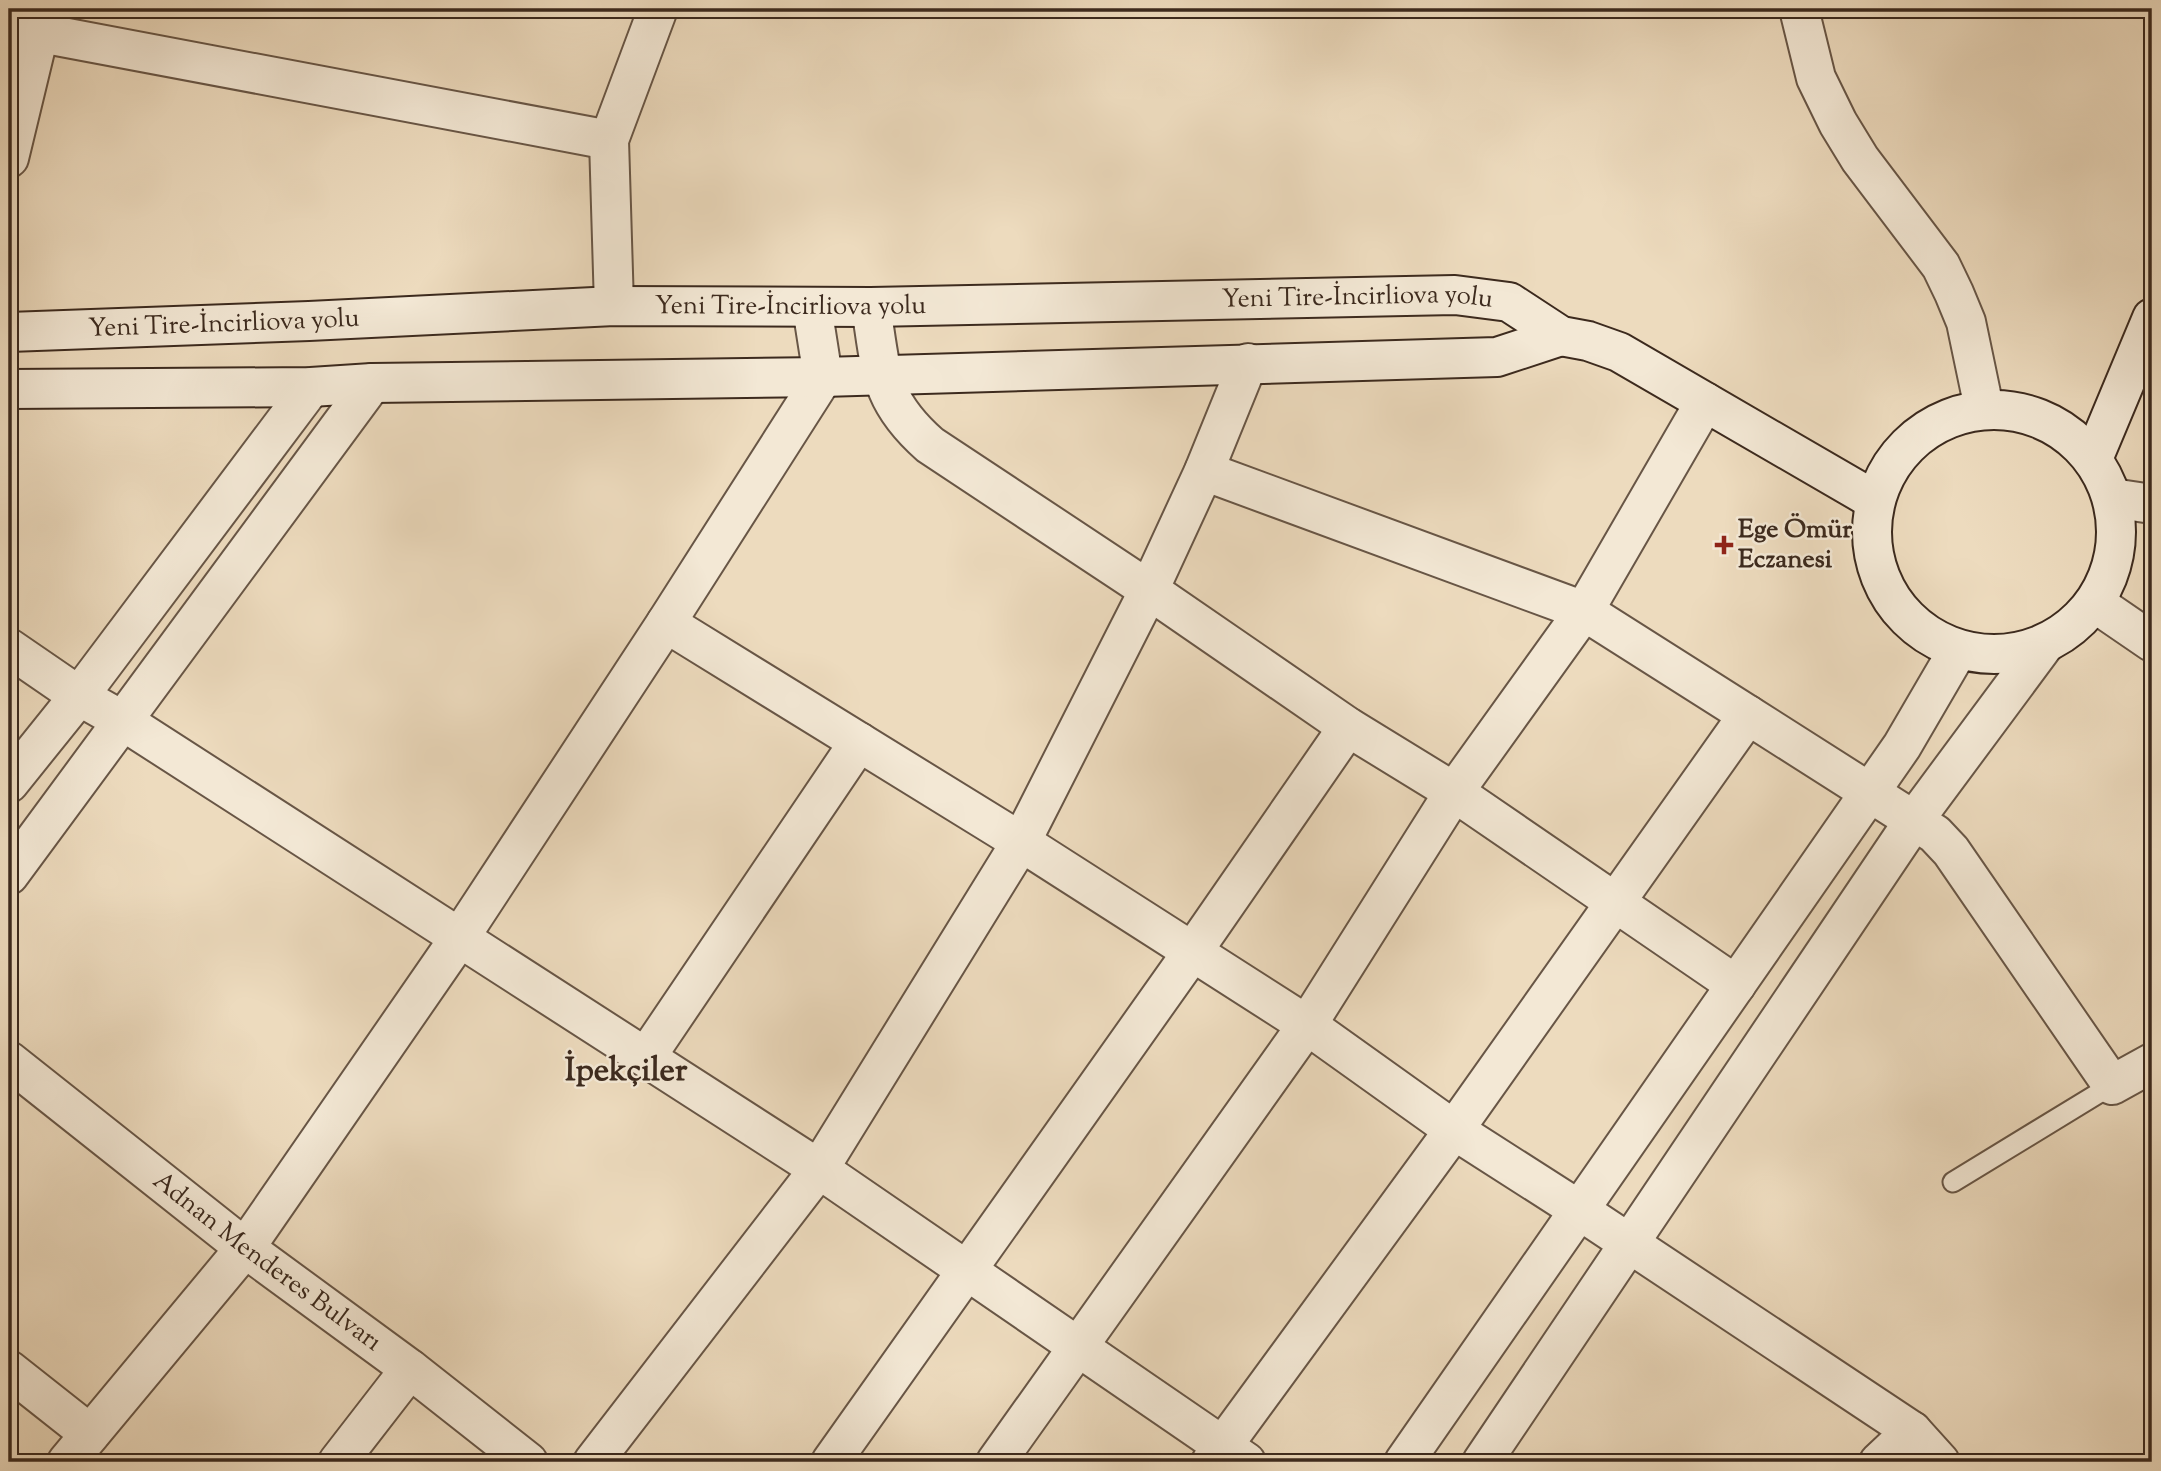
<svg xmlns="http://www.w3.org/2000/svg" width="2161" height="1471" font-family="'Sorts Mill Goudy',serif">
  <rect width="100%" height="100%" fill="#eddbbe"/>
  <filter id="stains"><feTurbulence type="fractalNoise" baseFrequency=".00286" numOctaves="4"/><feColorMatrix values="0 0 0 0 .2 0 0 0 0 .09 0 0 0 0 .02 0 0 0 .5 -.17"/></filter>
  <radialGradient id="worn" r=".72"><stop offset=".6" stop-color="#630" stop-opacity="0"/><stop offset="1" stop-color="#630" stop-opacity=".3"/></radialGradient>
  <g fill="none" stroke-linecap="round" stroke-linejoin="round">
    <defs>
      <path id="service" d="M1953 1182 2112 1085"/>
      <g id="minor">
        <path d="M9 27 609 140"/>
        <path d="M9 158 45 9"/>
        <path d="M614 306 609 140 658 9"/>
        <path d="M871 307C881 370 879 400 930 445L1149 590 1348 727 1454 792 1736 985"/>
        <path d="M1204 471 1584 611 1748 715 1454 1130 1211 1462"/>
        <path d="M2112 498 2152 504"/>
        <path d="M666 623 1021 842 1307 1025 1454 1130 1579 1210 1912 1431 1940 1462"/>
        <path d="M9 648 79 696 123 721 819 1169 1246 1462"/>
        <path d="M1748 715 1935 834 1951 851 2112 1085 2152 1063"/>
        <path d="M9 783 79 696 311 387"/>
        <path d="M9 875 372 383"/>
        <path d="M646 1057 859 742"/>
        <path d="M9 1370 90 1434"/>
        <path d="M67 1462 245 1248 460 937 666 623 823 377 812 307"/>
        <path d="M338 1462 410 1369"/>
        <path d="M593 1462 819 1169 1021 842 1149 590 1204 471 1248 363"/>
        <path d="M831 1462 1193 951 1348 727"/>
        <path d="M996 1462 1307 1025 1454 792 1584 611 1705 402"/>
        <path d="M1879 1462 1912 1431"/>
      </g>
      <g id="tertiary">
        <path d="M1799 9 1816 78 1838 123 1860 159 1941 266 1954 293 1966 322 1984 408"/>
        <path d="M2095 603 2152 642"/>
        <path id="s1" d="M9 1061 245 1248 410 1369 528 1462"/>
        <path d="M1404 1462 1902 746 1958 650"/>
        <path d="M1482 1462 1915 819 2044 645"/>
      </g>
      <g id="secondary">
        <path id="s2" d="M9 332 309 321 614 306 871 307 1455 295 1509 302 1561 336 1588 341 1619 352 1874 500"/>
        <path d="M9 389 311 387 372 383 823 377 1497 357 1561 336"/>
        <circle cx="1994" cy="532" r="122"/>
        <path d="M2093 459 2152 318"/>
      </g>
    </defs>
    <use href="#service" stroke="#685646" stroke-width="23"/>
    <use href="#minor" stroke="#685646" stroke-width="42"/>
    <use href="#tertiary" stroke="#685646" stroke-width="42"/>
    <use href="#secondary" stroke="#3c2a1e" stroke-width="42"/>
    <use href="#service" stroke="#f3e8d5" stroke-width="19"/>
    <use href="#minor" stroke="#f3e8d5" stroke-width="38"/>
    <use href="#tertiary" stroke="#f3e8d5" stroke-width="38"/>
    <use href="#secondary" stroke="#f3e8d5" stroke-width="38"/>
  </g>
  <path fill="#8f2418" stroke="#f3e8d5" stroke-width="2.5" d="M1720.5 534.5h7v7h7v7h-7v7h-7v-7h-7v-7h7z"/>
  <g text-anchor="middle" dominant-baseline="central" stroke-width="5" stroke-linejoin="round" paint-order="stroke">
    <g font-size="26" fill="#3c2a1e" stroke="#f3e8d5">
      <text stroke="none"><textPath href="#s2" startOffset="1349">Yeni Tire-İncirliova yolu</textPath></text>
      <text stroke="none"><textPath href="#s2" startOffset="782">Yeni Tire-İncirliova yolu</textPath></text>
      <text stroke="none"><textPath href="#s2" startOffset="215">Yeni Tire-İncirliova yolu</textPath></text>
      <text stroke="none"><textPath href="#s1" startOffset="327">Adnan Menderes Bulvarı</textPath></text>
    </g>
    <g font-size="26" font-weight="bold" fill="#3c2a1e" stroke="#f3e8d5" text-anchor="start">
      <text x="1738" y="530">Ege Ömür<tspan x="1738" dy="30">Eczanesi</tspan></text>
    </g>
    <g font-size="33" font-weight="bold" fill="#3c2a1e" stroke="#f3e8d5">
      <text x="626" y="1072">İpekçiler</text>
    </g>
  </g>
  <rect width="2161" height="1471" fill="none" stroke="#eddbbe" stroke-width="35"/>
  <rect x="10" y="10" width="2140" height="1450" fill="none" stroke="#3c2a1e" stroke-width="3.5"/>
  <rect x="18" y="18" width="2126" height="1436" fill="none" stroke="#3c2a1e" stroke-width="2"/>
  <rect width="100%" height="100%" filter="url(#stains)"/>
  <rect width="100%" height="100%" fill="url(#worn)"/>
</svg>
